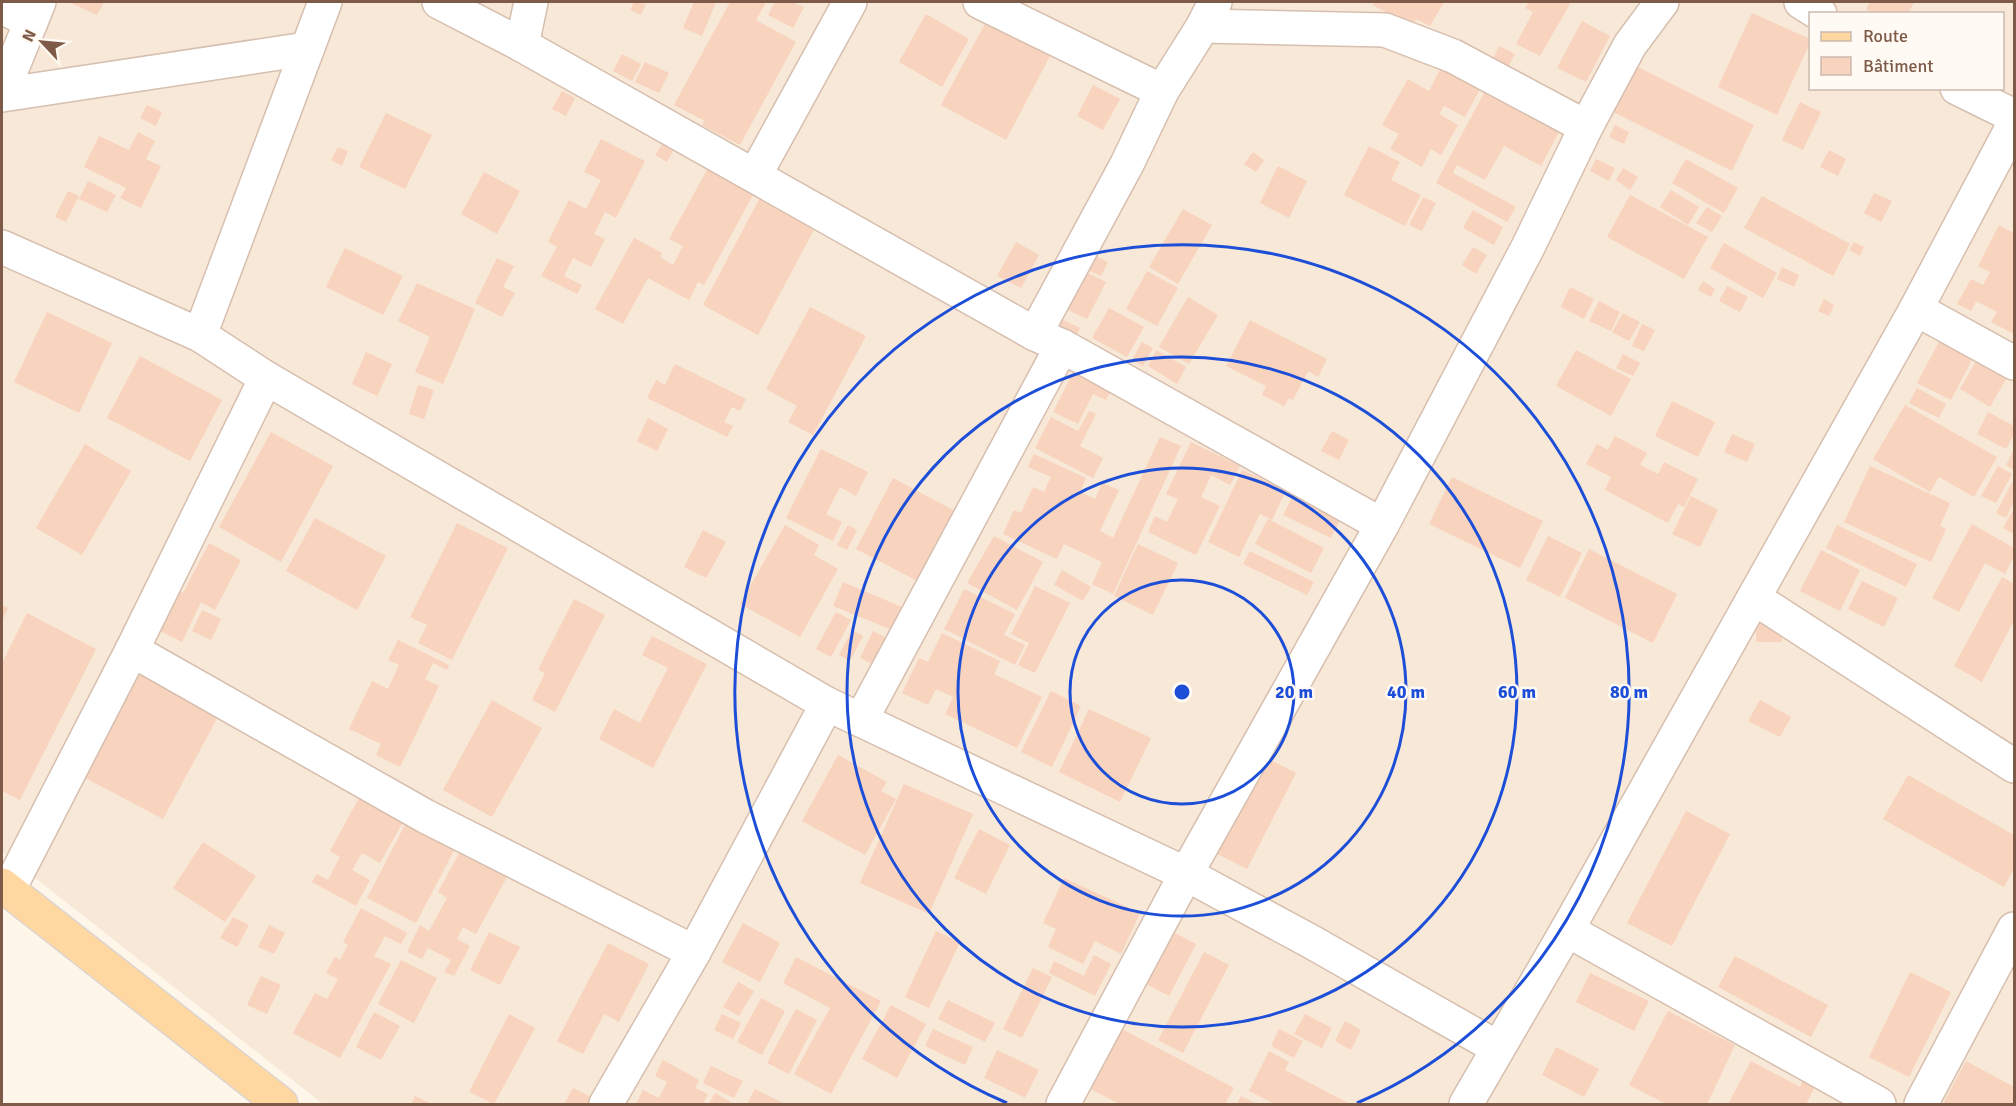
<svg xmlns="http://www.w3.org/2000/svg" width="2016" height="1106" font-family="Signika,sans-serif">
  <rect width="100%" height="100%" fill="#fff6ea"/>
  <path fill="#f8e8d7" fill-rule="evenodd" d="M2 2H2014V1104H323L2 852ZM1810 14H2002V88H1810Z"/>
  <g fill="#f8d3be">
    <path d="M69 2H104L97 15Z"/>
    <path d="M634 2 646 4 641 15 630 10Z"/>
    <path d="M694 2H716L702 36 683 28Z"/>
    <path d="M730 2H766L756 20 796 42 740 145 702 125 705 121 674 105Z"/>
    <path d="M775 2H792L804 7 793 28 768 15Z"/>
    <path d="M1375 2H1444L1430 26 1416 19 1412 27 1373 5Z"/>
    <path d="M1529 2H1566L1570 4 1540 56 1516 44 1533 12 1525 8Z"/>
    <path d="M1870 2H1914L1908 14H1874L1866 9Z"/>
    <path d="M1752 13 1810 39V43L1777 115 1718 87Z"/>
    <path d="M926 14 969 39 942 87 899 62Z"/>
    <path d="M1582 21 1610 36 1586 82 1557 68Z"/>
    <path d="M986 22 1050 56 1006 140 941 105Z"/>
    <path d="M1499 46 1515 54 1507 69 1492 61Z"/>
    <path d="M622 54 641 64 632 81 613 71Z"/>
    <path d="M645 62 669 73 659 93 635 82Z"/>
    <path d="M1636 66 1754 125 1732 171 1613 112Z"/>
    <path d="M1441 68 1480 89 1465 117 1444 106 1439 114 1458 125 1441 155 1431 149 1422 167 1390 149 1399 134 1382 125 1408 79 1429 91Z"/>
    <path d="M1093 85 1120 99 1103 130 1077 116Z"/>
    <path d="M562 91 575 98 566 116 552 109Z"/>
    <path d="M1485 91 1559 132 1541 166 1504 146 1485 180 1457 165 1453 173 1516 207 1507 222 1436 183Z"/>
    <path d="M1800 102 1821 112 1803 150 1782 140Z"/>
    <path d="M147 105 162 112 156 126 140 118Z"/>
    <path d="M386 113 432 135 405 189 359 167Z"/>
    <path d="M1615 125 1629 132 1624 144 1609 137Z"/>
    <path d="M138 132 155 141 146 159 161 166 141 208 120 198 126 188 84 167 99 136 129 150Z"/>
    <path d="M601 139 645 161 616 218 605 212 594 234 605 239 591 267 573 258 564 276 582 285 577 294 541 276 557 247 548 242 569 200 586 209 601 180 584 172Z"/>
    <path d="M662 144 673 151 667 162 655 155Z"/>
    <path d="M1369 146 1400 162 1391 180 1421 195 1405 226 1344 195Z"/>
    <path d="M338 147 348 151 342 166 331 160Z"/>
    <path d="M1829 150 1846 159 1838 176 1820 167Z"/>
    <path d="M1253 152 1264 160 1256 172 1244 164Z"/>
    <path d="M1596 159 1615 168 1609 181 1590 171Z"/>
    <path d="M1686 159 1738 188 1724 213 1672 183Z"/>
    <path d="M1278 166 1307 181 1289 218 1260 203Z"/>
    <path d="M708 168 754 193 704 285 698 282 689 300 648 278 623 324 595 309 634 238 662 253 660 257 673 265 683 246 669 239Z"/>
    <path d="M1623 168 1638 177 1630 190 1616 180Z"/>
    <path d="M484 172 520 191 497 234 461 214Z"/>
    <path d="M88 181 116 195 107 212 79 199Z"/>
    <path d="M1671 190 1699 207 1688 225 1660 207Z"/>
    <path d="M68 191 79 196 66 222 55 217Z"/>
    <path d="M1874 193 1892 201 1881 222 1864 213Z"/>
    <path d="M762 194 817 224 758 335 703 305Z"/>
    <path d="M1630 195 1708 237 1684 279 1607 237Z"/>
    <path d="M1762 196 1850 244 1833 276 1744 228Z"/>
    <path d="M1423 197 1436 203 1422 231 1409 225Z"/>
    <path d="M1707 207 1722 216 1712 232 1696 223Z"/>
    <path d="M1183 209 1212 225 1178 284 1149 267Z"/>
    <path d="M1473 210 1503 227 1494 245 1463 228Z"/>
    <path d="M1999 225 2014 233V334L1991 322 1997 312 1976 301 1971 311 1957 304 1971 279 1983 285 1990 272 1978 266Z"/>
    <path d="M1016 242 1039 255 1021 288 997 276Z"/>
    <path d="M1854 242 1864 247 1860 256 1849 250Z"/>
    <path d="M1724 243 1777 273 1763 298 1710 268Z"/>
    <path d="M1473 247 1487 255 1476 274 1462 265Z"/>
    <path d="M345 248 403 276 383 315 326 287Z"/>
    <path d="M1095 256 1108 262 1101 276 1087 270Z"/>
    <path d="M497 258 514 266 503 287 515 293 502 317 475 303Z"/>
    <path d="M1782 267 1799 275 1794 287 1777 279Z"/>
    <path d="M1147 271 1178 288 1157 326 1126 309Z"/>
    <path d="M1086 272 1106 282 1087 319 1066 309Z"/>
    <path d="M1703 281 1715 289 1711 297 1698 290Z"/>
    <path d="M417 283 475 309 443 384 415 372 430 337 398 321Z"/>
    <path d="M1727 286 1748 297 1740 312 1719 301Z"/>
    <path d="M1570 287 1594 299 1584 319 1561 307Z"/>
    <path d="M1188 297 1218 315 1189 364 1159 347Z"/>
    <path d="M1824 299 1834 305 1829 316 1818 311Z"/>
    <path d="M1599 301 1620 312 1611 331 1589 321Z"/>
    <path d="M810 307 866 336 813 435 788 422 797 406 766 389Z"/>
    <path d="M1109 308 1144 327 1127 357 1092 338Z"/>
    <path d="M47 312 112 343 79 413 14 382Z"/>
    <path d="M1623 313 1640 322 1629 341 1612 332Z"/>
    <path d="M1061 319 1080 328 1074 341 1055 331Z"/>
    <path d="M1250 320 1327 359 1318 377 1308 371 1293 400 1289 398 1284 406 1262 395 1266 386 1226 366Z"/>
    <path d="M1642 324 1655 330 1644 351 1632 346Z"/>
    <path d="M1940 340 1973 358 1951 400 1917 383Z"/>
    <path d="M1142 342 1153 348 1143 366 1132 360Z"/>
    <path d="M1156 350 1186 367 1177 384 1148 366Z"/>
    <path d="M1576 350 1631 379 1611 416 1556 386Z"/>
    <path d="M366 352 392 364 377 396 352 384Z"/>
    <path d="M1623 354 1640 363 1633 376 1616 368Z"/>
    <path d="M140 356 222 400 190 461 107 418Z"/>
    <path d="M1976 361 2006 379 1990 407 1960 389Z"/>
    <path d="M675 364 746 399 740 411 732 407 724 422 733 426 727 437 647 398 656 380 665 385Z"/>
    <path d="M1075 369 1112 388 1106 400 1093 394 1078 424 1053 412Z"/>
    <path d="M418 385 434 390 424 419 409 414Z"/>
    <path d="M1917 388 1946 404 1939 418 1909 403Z"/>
    <path d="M1672 401 1715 422 1698 457 1655 436Z"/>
    <path d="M1905 405 1997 457 1974 497 1939 477 1930 492 1873 459Z"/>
    <path d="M1089 411 1096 414 1080 446 1103 458 1093 478 1035 448 1051 417 1078 431Z"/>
    <path d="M1988 412 2014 426V434L2006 449 1977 434Z"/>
    <path d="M648 418 668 429 657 451 637 441Z"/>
    <path d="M1332 431 1349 440 1339 460 1321 451Z"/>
    <path d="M271 432 333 466 281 562 219 527Z"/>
    <path d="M1732 434 1755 444 1747 462 1724 452Z"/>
    <path d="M1615 436 1647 453 1640 465 1658 474 1664 462 1698 479 1684 507 1678 504 1668 523 1605 490 1611 477 1586 464 1597 444 1608 450Z"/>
    <path d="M1160 437 1181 446 1113 594 1092 584 1102 562 1064 544 1057 559 1003 534 1014 510 1021 513 1033 487 1044 492 1051 477 1028 467 1034 454 1086 478 1080 492 1095 499 1102 483 1119 490 1100 531 1113 538Z"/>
    <path d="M1191 442 1240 466 1230 485 1211 475 1201 497 1220 506 1196 555 1148 532 1155 516 1167 522 1178 499 1166 494Z"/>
    <path d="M85 444 131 471 82 555 36 528Z"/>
    <path d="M821 449 868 472 856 496 840 487 826 514 842 522 833 541 786 518Z"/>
    <path d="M2014 449V470L2006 465Z"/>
    <path d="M1870 466 1950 503 1940 526 1946 529 1931 562 1844 522Z"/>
    <path d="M1998 466 2012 474 1996 503 1981 496Z"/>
    <path d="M1242 470 1286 490 1272 520 1260 514 1239 557 1208 542Z"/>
    <path d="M1452 477 1543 521 1520 568 1429 524Z"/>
    <path d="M893 478 968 518 931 588 856 549Z"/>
    <path d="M2014 479V501L2006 518 1996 513Z"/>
    <path d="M1294 493 1342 516 1331 538 1283 515Z"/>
    <path d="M1691 496 1718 510 1700 547 1672 534Z"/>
    <path d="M2014 508V534L2003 528Z"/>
    <path d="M315 518 386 556 357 610 286 571Z"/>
    <path d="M1268 519 1324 548 1311 573 1255 544Z"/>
    <path d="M457 523 508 548 452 660 418 643 427 625 410 617Z"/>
    <path d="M1972 524 2014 548V556L2005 574 1985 563 1959 612 1932 598Z"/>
    <path d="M785 525 819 545 814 555 838 569 800 637 740 604Z"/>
    <path d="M848 525 857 530 847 550 837 545Z"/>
    <path d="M1837 525 1917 564 1906 587 1826 548Z"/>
    <path d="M703 530 726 542 706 578 684 567Z"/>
    <path d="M994 536 1043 562 1017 610 967 583Z"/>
    <path d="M1548 536 1582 553 1560 597 1526 580Z"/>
    <path d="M209 543 241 560 215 610 201 602 182 642 158 630 178 590 183 593Z"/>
    <path d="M1138 544 1178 563 1153 615 1114 596Z"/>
    <path d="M1589 549 1677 594 1653 643 1565 598Z"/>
    <path d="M1821 550 1860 570 1840 611 1800 591Z"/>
    <path d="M1250 551 1314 582 1307 595 1243 564Z"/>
    <path d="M1062 570 1091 587 1083 601 1054 585Z"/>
    <path d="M2002 577 2014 584V620L1982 682 1954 666Z"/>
    <path d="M1862 581 1898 598 1884 627 1848 609Z"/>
    <path d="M843 582 902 607 892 630 833 606Z"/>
    <path d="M1035 586 1070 603 1035 673 1018 665 1029 643 1011 634Z"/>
    <path d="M964 589 1015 614 1004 635 1025 645 1015 665 944 629Z"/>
    <path d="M574 599 605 615 555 712 532 700 545 673 538 670Z"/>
    <path d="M2 605 8 608 2 621Z"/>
    <path d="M202 610 221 619 211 640 192 631Z"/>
    <path d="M836 612 851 620 831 657 816 649Z"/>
    <path d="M27 613 96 649 20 800 2 791V663Z"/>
    <path d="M1756 624 1782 625V642H1756Z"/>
    <path d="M852 630 863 636 850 661 839 655Z"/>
    <path d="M873 631 892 641 879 667 860 658Z"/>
    <path d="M942 633 1000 661 994 674 1042 697 1017 748 945 714 953 697 936 689 928 705 902 693 919 658 928 662Z"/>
    <path d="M652 636 707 664 653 768 599 739 614 709 640 723 668 668 642 655Z"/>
    <path d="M398 640 449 665 447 670 433 663 425 679 439 686 400 767 376 755 381 744 349 729 372 681 388 689 399 665 388 660Z"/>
    <path d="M136 665 221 711 163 819 78 774Z"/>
    <path d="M1051 691 1081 706 1052 767 1021 752Z"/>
    <path d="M492 700 542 728 492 817 443 790Z"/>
    <path d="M1760 700 1791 717 1780 737 1748 721Z"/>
    <path d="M1089 709 1151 738 1120 802 1059 772Z"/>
    <path d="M838 755 887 782 881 791 896 799 865 855 802 821Z"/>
    <path d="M1267 758 1296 773 1247 869 1217 854Z"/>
    <path d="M1908 775 2014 835V868L2004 887 1883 819Z"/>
    <path d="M904 784 973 814 929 914 860 883Z"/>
    <path d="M359 798 403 822 380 863 362 853 352 870 370 880 356 906 312 882 317 874 328 880 340 857 330 851Z"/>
    <path d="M1686 811 1730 834 1672 946 1627 923Z"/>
    <path d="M410 815 459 841 416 923 367 898Z"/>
    <path d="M979 829 1010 845 986 894 954 878Z"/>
    <path d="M203 842 256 876 225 922 173 888Z"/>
    <path d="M462 848 509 873 476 934 463 927 457 939 470 946 454 976 444 972 451 960 428 948 422 959 407 952 420 925 429 931 447 898 438 892Z"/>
    <path d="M1064 878 1140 913 1121 954 1095 941 1083 964 1048 947 1056 929 1043 923Z"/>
    <path d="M361 908 407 933 401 944 385 936 374 956 391 964 340 1058 293 1033 315 993 327 999 338 979 326 973 335 957 340 960 348 945 343 942Z"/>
    <path d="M233 917 249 925 237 947 220 938Z"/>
    <path d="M743 923 780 943 760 982 722 962Z"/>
    <path d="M269 925 285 933 274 954 258 947Z"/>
    <path d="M936 931 960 942 929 1008 905 997Z"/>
    <path d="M489 932 520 947 500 985 470 970Z"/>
    <path d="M1173 932 1196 944 1169 996 1146 984Z"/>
    <path d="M608 943 649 964 619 1022 604 1014 583 1054 557 1041Z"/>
    <path d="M1204 952 1229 965 1183 1053 1158 1040Z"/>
    <path d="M1094 955 1111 964 1095 996 1049 973 1054 961 1084 976Z"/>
    <path d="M1735 956 1828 1005 1811 1037 1718 987Z"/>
    <path d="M796 957 881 1001 831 1094 794 1074 830 1008 783 983Z"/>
    <path d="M401 960 437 978 414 1023 378 1004Z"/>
    <path d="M1033 968 1052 977 1022 1038 1003 1029Z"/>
    <path d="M1910 972 1951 992 1909 1077 1869 1057Z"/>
    <path d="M1590 973 1649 1001 1634 1031 1576 1002Z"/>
    <path d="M261 976 281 985 267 1014 247 1005Z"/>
    <path d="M738 982 754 991 739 1016 723 1007Z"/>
    <path d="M761 998 785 1011 762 1055 737 1042Z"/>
    <path d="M948 1000 995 1023 985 1042 938 1019Z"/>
    <path d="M891 1005 926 1024 897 1078 862 1059Z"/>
    <path d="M796 1009 817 1020 789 1074 767 1063Z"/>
    <path d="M1668 1011 1735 1045 1707 1104H1666L1629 1085Z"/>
    <path d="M374 1012 400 1026 381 1060 356 1047Z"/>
    <path d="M509 1014 535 1028 494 1104 469 1092Z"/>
    <path d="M722 1014 741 1023 733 1039 714 1030Z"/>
    <path d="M1305 1014 1332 1028 1322 1048 1294 1034Z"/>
    <path d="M1345 1021 1361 1030 1351 1050 1335 1041Z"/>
    <path d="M1120 1028 1234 1088 1225 1104H1120L1088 1088Z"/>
    <path d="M933 1029 973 1047 965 1065 925 1046Z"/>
    <path d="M1279 1029 1303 1041 1294 1058 1271 1046Z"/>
    <path d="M1556 1047 1599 1069 1584 1097 1542 1075Z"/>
    <path d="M997 1050 1039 1070 1025 1098 984 1078Z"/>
    <path d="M1269 1051 1289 1062 1285 1070 1350 1104H1275L1249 1091Z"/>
    <path d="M663 1060 699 1080 695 1088 708 1094 703 1104H636L643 1090 659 1098 667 1082 655 1076Z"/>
    <path d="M1751 1061 1800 1087 1804 1078 1816 1085 1806 1104H1728Z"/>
    <path d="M1966 1061 2014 1087V1104H1943Z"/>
    <path d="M711 1066 743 1081 734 1098 703 1083Z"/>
    <path d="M573 1088 595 1099 592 1104H564Z"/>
    <path d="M755 1089 785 1104H747Z"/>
    <path d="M715 1093 731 1102 730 1104H709Z"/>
    <path d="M415 1096 432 1104H411Z"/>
    <path d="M1241 1096 1257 1104H1237Z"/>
  </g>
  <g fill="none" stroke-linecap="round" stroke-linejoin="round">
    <defs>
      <g id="street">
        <path d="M439 2 522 45 1035 334 1062 346 1382 525"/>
        <path d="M980 2 1162 91"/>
        <path d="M1801 2 1820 14"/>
        <path d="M2 7 31 22"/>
        <path d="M1203 26 1385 30 1453 56 1586 127"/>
        <path d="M522 45 531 2"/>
        <path d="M1957 88 2014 116"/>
        <path d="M2 93 39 2"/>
        <path d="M2 95 306 49"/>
        <path d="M755 175 850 2"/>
        <path d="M2 247 200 335 266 378 827 704 1186 874 1310 941 1498 1048"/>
        <path d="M1916 309 2014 363"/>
        <path d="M1035 334 1127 164 1162 91 1203 26 1215 2"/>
        <path d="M200 335 325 2"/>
        <path d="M1754 598 2014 766"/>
        <path d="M132 650 425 816 694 952"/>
        <path d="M861 720 1062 346"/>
        <path d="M8 891 132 650 266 378"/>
        <path d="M1567 930 1879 1104"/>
        <path d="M606 1104 694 952 827 704"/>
        <path d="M1063 1104 1186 874 1382 525 1528 247 1586 127 1630 45 1662 2"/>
        <path d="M1466 1104 1567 930 1916 309 2014 124"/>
        <path d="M1921 1104 2014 929"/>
      </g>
      <path id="primary" d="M2 885 281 1104"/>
    </defs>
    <use href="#street" stroke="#d6bfaf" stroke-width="36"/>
    <use href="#primary" stroke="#ddd4cf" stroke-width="36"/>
    <use href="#street" stroke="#fff" stroke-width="33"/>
    <use href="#primary" stroke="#ffd8a1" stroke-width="33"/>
  </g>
  <g fill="none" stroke="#1d4ed8" stroke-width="3">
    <circle cx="1182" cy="692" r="112"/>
    <circle cx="1182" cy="692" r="224"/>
    <circle cx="1182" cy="692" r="335"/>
    <path d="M1007 1103A447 447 0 1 1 1357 1103"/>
  </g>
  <circle cx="1182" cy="692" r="9" fill="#1d4ed8" stroke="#fffaf3" stroke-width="3"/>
  <g font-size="18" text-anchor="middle" font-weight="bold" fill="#1d4ed8" stroke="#fffaf3" stroke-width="5" stroke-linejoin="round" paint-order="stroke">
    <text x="1294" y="698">20 m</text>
    <text x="1406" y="698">40 m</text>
    <text x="1517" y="698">60 m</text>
    <text x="1629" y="698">80 m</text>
  </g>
  <rect width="2016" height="1106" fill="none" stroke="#7e5a48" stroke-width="6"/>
  <rect x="1809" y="12" width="195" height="78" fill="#fffaf3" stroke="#cbbaaf" stroke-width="1.5"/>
  <rect x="1821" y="32" width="30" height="9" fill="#ffd8a1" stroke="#cbbaaf" stroke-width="1.5"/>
  <text x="1863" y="42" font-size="18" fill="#7e5a48">Route</text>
  <rect x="1821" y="57" width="30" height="18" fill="#f8d3be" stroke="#cbbaaf" stroke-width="1.5"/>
  <text x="1863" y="72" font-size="18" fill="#7e5a48">Bâtiment</text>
  <g transform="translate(42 42) rotate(296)" stroke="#fffaf3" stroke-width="4.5" paint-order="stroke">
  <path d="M0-4.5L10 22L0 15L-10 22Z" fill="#7e5a48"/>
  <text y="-9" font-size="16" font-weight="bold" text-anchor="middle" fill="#7e5a48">N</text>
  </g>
</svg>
